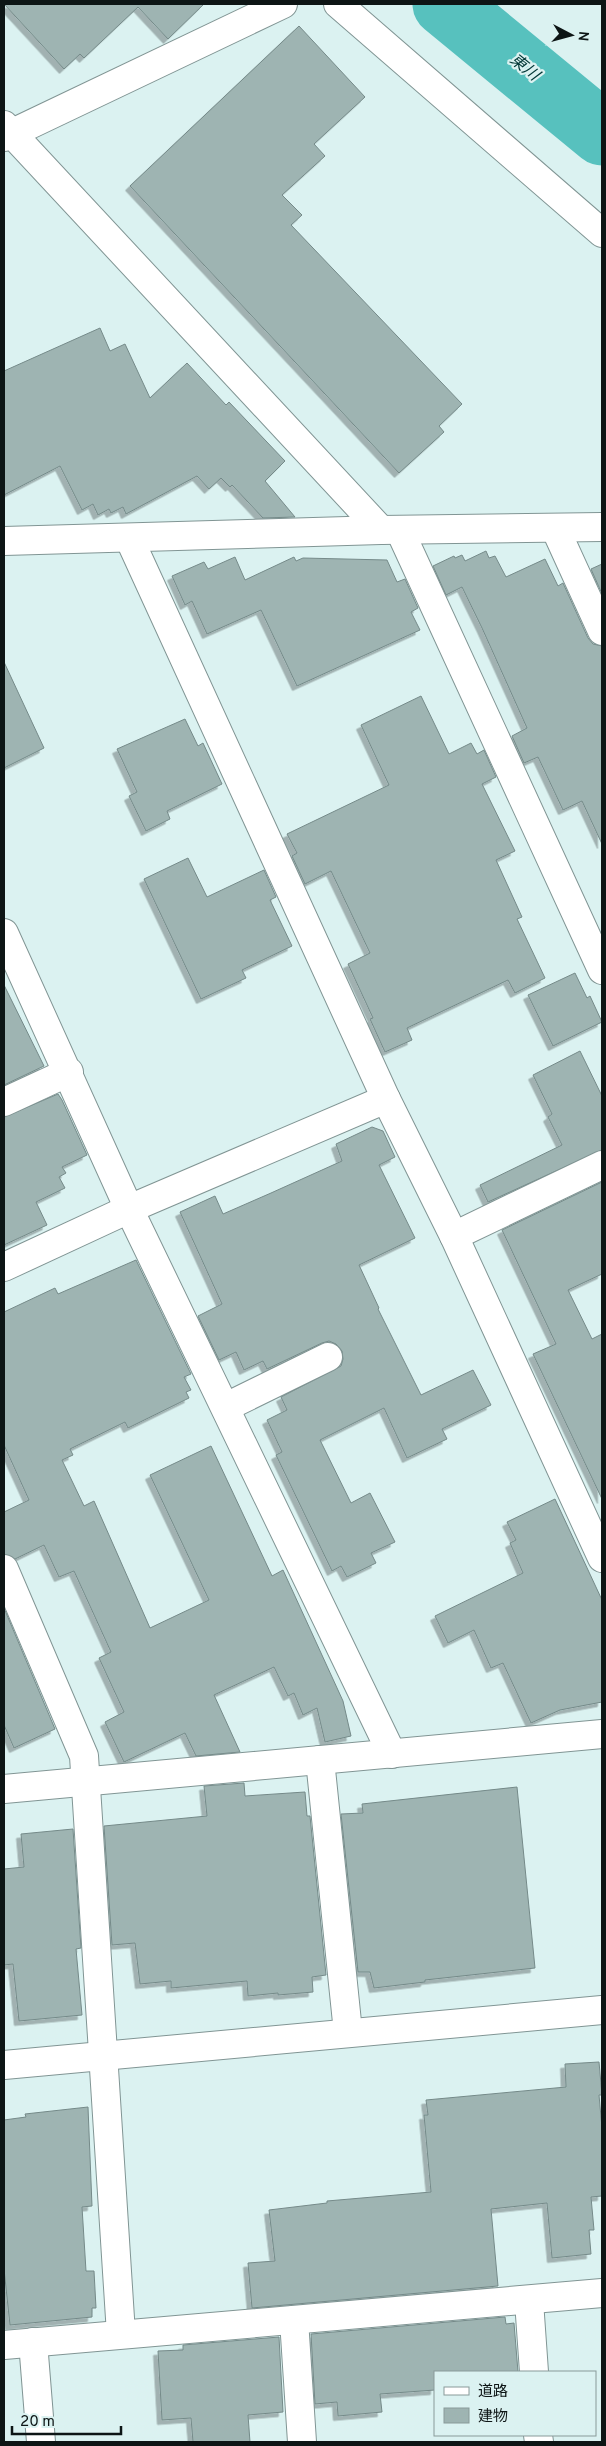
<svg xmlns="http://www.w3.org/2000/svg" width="606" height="2446" font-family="Overpass,'Noto Sans JP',sans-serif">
  <defs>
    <filter id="shadow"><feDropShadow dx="-4.5" dy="4.5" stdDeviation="0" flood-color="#0004"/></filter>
  </defs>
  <rect width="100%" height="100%" fill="#dbf2f1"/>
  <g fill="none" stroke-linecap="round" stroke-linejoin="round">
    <path stroke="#57c1be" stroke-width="65" d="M445 4 602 133"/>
  </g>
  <g fill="#9eb4b2" stroke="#758a89" filter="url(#shadow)">
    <path d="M4 4H204L168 39 138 7 84 58 80 54 64 69Z"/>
    <path d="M299 26 365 97 314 144 325 156 282 195 302 215 291 225 462 404 439 426 444 432 399 473 130 186Z"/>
    <path d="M100 328 110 351 125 344 150 398 187 363 226 405 229 402 285 461 265 481 295 517 263 518 232 485 230 487 221 478 209 489 197 476 126 514 123 507 111 513 109 509 98 515 93 504 82 510 60 466 4 495V371Z"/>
    <path d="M486 551 489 558 495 556 506 577 545 559 558 586 563 583 588 638 593 644 602 646V844L582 801 563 810 538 757 524 763 512 736 527 728 482 628 462 587 446 595 433 566 454 556 455 558 462 555 465 561Z"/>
    <path d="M235 557 245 580 294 557 296 561 303 558 387 560 397 582 405 579 418 608 411 612 420 630 297 686 261 610 207 634 192 601 185 605 172 576 204 562 208 569Z"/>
    <path d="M602 564V594L591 569Z"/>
    <path d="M4 662 44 748 4 768Z"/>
    <path d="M421 696 449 754 471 743 477 754 484 750 496 777 482 784 515 851 496 860 522 917 517 919 545 978 515 993 508 980 407 1028 412 1040 385 1052 370 1019 373 1018 348 964 370 953 331 871 305 884 292 856 297 853 287 834 389 785 361 725Z"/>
    <path d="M185 719 198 746 203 743 222 784 167 811 170 819 146 831 129 796 137 792 117 749Z"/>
    <path d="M188 858 207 897 264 870 276 897 270 900 292 946 242 970 246 978 201 999 144 879Z"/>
    <path d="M575 973 587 998 590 996 602 1022 553 1046 528 995Z"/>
    <path d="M4 985 44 1066 4 1085Z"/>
    <path d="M580 1051 602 1096V1150L488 1202 480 1185 562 1145 548 1117 552 1114 533 1075Z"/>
    <path d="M58 1094 62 1100 87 1155 62 1167 66 1173 59 1177 65 1188 36 1202 47 1225 4 1245V1117Z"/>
    <path d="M372 1127 383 1131 395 1157 379 1165 415 1238 359 1265 379 1308 378 1309 421 1395 473 1370 491 1405 442 1429 447 1439 407 1458 384 1408 320 1440 351 1503 370 1493 395 1542 371 1553 376 1563 347 1577 341 1566 332 1571 276 1455 282 1452 267 1420 287 1410 281 1397 341 1366 343 1359 342 1351 336 1344 329 1341 322 1343 267 1369 263 1361 244 1370 236 1352 219 1360 198 1316 222 1304 180 1212 215 1196 223 1214 271 1193 342 1161 336 1144Z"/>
    <path d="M602 1182V1274L568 1290 592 1339 602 1334V1499L533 1354 556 1344 502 1230Z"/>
    <path d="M136 1260 191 1374 184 1377 191 1390 186 1392 189 1398 128 1428 125 1422 70 1449 73 1455 62 1460 84 1506 94 1501 150 1628 209 1600 150 1475 211 1446 272 1576 283 1570 343 1701 351 1736 325 1742 317 1708 303 1715 294 1693 288 1696 274 1667 214 1695 240 1752 196 1756 185 1733 124 1762 105 1722 124 1712 99 1658 111 1652 74 1571 59 1577 44 1545 15 1559 4 1554V1512L29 1500 4 1445V1312L55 1288 58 1294Z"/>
    <path d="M555 1499 602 1600V1702L560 1710 531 1723 503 1663 491 1668 474 1630 448 1643 435 1616 523 1573 510 1543 516 1540 507 1522Z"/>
    <path d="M4 1608 55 1729 14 1748 4 1725Z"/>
    <path d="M244 1783 245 1796 305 1792 307 1816H310L326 1975 312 1977 313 1992 278 1995V1993L248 1996 247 1981 171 1988V1981L140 1984 135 1943 112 1945 104 1826 207 1816 204 1786Z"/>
    <path d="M517 1787 535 1968 425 1980V1982L374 1988 370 1972H358L341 1814 363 1813 362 1804Z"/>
    <path d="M73 1829 81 1948 76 1949 82 2015 19 2021 13 1964 4 1965V1869L24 1867 21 1834Z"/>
    <path d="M599 2062 602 2095H599L602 2128V2196L591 2197 594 2230H589L591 2254 552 2258 547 2203 491 2209 498 2286 252 2308 248 2263 275 2261 269 2210 327 2203V2201L431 2192 424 2115H428L426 2100 566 2087 565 2064Z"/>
    <path d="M88 2107 92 2206 82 2207 86 2271H94L96 2308H92V2317L10 2325 4 2269V2120L26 2117 25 2114Z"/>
    <path d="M505 2317 506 2324 514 2323 518 2372H435V2390L380 2394 382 2412 338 2416 337 2402 315 2404 311 2334Z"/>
    <path d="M279 2337 283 2412 248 2415 250 2442H193L191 2418 162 2420 158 2351 183 2350V2345Z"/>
  </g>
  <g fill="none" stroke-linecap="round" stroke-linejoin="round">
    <defs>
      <g id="minor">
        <path d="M338 4 602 233"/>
        <path d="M4 125 381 530"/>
        <path d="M4 137 283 4"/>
        <path d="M555 528 602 631"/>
        <path d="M400 531 602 970"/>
        <path d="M129 538 386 1099 454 1236 602 1558"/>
        <path d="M4 541 381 530 602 527"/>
        <path d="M4 933 129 1209 392 1754"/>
        <path d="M4 1102 69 1072"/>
        <path d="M454 1236 602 1165"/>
        <path d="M4 1267 129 1209 386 1099"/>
        <path d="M226 1407 328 1357"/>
        <path d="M4 1569 84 1756 121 2334"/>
        <path d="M320 1760 348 2032"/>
        <path d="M4 1789 602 1734"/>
        <path d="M4 2065 602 2010"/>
        <path d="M529 2301 534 2372"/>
        <path d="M294 2320 302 2442"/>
        <path d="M33 2342 41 2442"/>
        <path d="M4 2345 602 2293"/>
        <path d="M538 2435 539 2442"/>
      </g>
    </defs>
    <use href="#minor" stroke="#819594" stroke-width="30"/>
    <use href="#minor" stroke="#fff" stroke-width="28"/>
  </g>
  <g text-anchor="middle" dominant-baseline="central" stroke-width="4.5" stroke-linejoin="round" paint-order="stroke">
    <g font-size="16" font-style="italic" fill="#013635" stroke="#dbf2f1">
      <text transform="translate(524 68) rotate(39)">東川</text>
    </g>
  </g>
  <rect width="606" height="2446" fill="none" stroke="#0d1515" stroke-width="10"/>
  <rect x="434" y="2371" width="162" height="65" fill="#dbf2f1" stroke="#899a99"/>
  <rect x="444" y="2387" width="25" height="8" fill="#ffffff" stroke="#899a99"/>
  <text x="478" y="2396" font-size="15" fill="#0d1515">道路</text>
  <rect x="444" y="2408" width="25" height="15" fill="#9eb4b2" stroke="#899a99"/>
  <text x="478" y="2421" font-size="15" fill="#0d1515">建物</text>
  <g transform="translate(571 35) rotate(96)" stroke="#dbf2f1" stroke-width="4" paint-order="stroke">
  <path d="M0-4L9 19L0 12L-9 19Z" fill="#0d1515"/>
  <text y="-8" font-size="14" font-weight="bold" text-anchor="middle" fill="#0d1515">N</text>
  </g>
  <path d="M12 2426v8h109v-8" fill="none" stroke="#0d1515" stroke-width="2.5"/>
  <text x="20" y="2426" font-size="15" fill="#0d1515" stroke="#dbf2f1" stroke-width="4" paint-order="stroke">20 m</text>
</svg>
